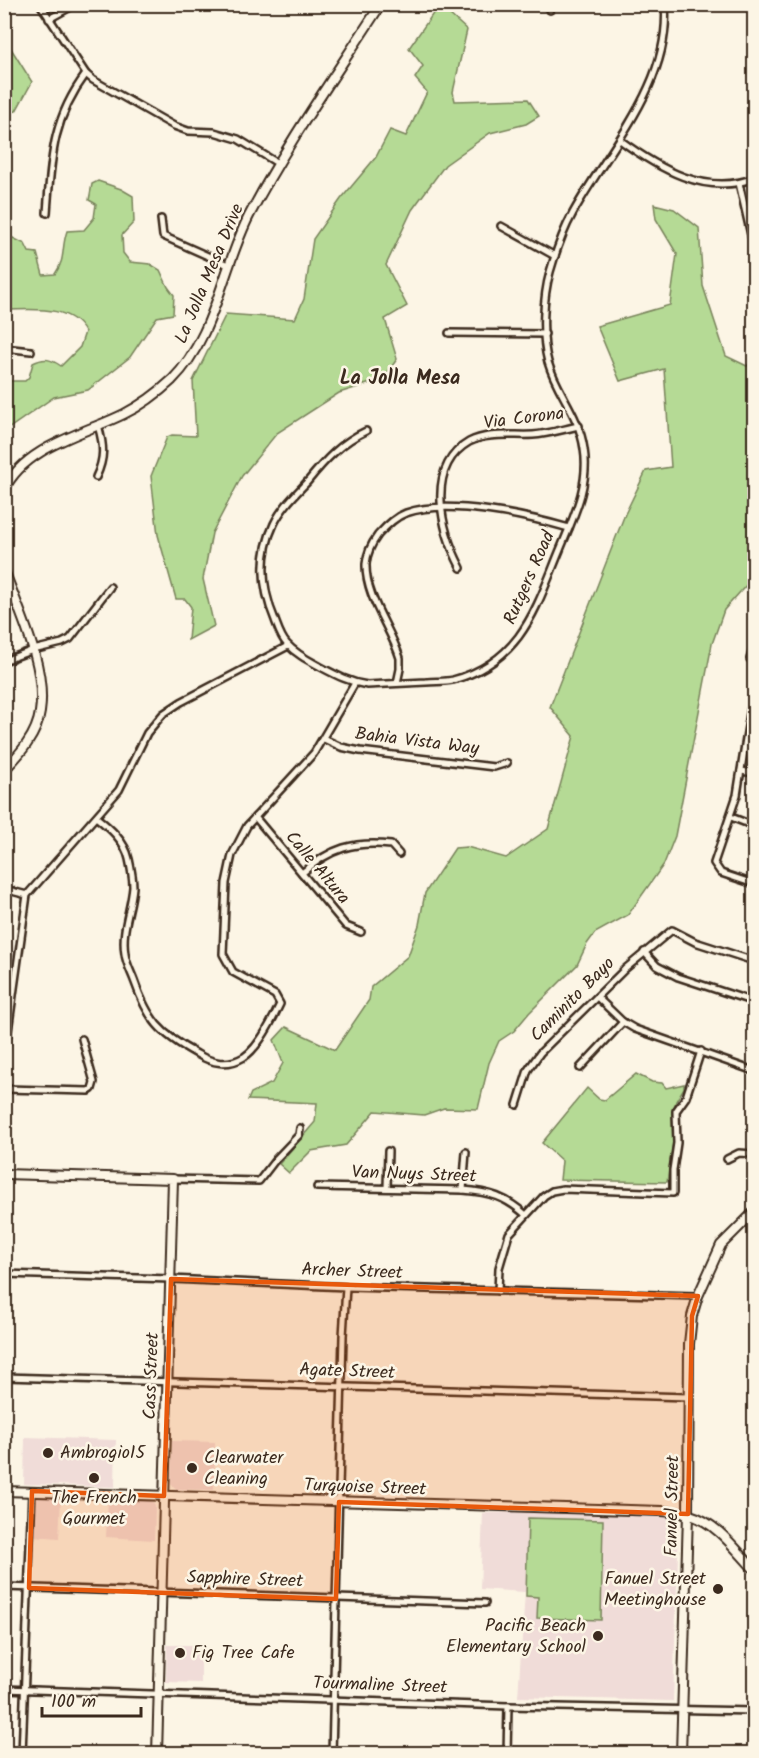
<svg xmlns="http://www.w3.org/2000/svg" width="759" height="1758" font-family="Kalam,sans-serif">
  <rect width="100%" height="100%" fill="#fcf5e5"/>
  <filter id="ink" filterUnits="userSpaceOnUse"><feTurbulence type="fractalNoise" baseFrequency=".0167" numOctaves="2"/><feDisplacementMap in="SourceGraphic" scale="12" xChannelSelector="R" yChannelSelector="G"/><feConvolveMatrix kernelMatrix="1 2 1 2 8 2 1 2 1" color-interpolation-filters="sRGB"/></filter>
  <g filter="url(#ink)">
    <g fill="#f0dcd8">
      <path d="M25 1437 116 1440 115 1487 24 1484Z"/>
      <path d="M172 1441 215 1442 214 1490 175 1489 171 1484Z"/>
      <path d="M37 1497 61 1498 59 1538 34 1536Z"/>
      <path d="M108 1499 146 1500 154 1503 155 1506 154 1540 106 1537Z"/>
      <path d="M513 1512 675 1517 679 1522 673 1701 518 1697 525 1592 480 1589 483 1513Z"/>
      <path d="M167 1645H201V1683L166 1682Z"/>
    </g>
    <g fill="#b5da95" stroke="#78825a" stroke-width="1.5">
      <path d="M439 5 467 30 453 92 455 101 528 99 539 116 526 124 490 133 445 165 412 210 386 265 407 306 385 319 397 359 383 379 339 393 277 433 242 476 212 533 203 579 214 626 188 640 191 607 185 599H176L158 535 151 476 167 437 172 435 196 436 193 381 226 314 295 319 304 299 313 239 341 199 376 157 390 130 406 136 427 92 415 78 423 66 409 48Z"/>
      <path d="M7 42 32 82 16 111 5 114 4 43Z"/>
      <path d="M98 181 121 189 133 196 134 222 122 235 123 253 130 262 150 264 160 270 168 287 174 295 173 314 157 317 130 357 88 390 54 397 5 431V381H25L29 377 33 363C45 357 51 359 61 366L80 347 85 332C70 304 32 310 5 310V234L25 244 29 252 37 253 43 275 55 274C66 259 61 248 67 231L84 230 94 218 96 204 89 200 92 184Z"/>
      <path d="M654 204 674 209 699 228 703 286 726 356 747 366 754 359V582H749L724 610 712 644 675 836 664 864 628 915 595 933 587 944 577 965 529 1013 514 1031 499 1041 489 1063 478 1109 444 1108 424 1115 375 1111 346 1145 311 1151 289 1173 279 1164 315 1122 317 1103 248 1100 251 1093 272 1083 283 1063 274 1040 286 1027 335 1050 369 1000 371 987 408 956 419 925 425 893 455 848 467 847 506 858 548 829 574 736 550 707 625 514 646 471 671 467 664 369 620 381 597 326 670 305 677 254 656 219Z"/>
      <path d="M636 1074 652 1082 662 1083 666 1088 684 1084V1088L676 1101 672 1113 673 1143 667 1182 560 1180 562 1161 542 1143 587 1088 599 1099 605 1100Z"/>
      <path d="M528 1518 603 1520 601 1620 537 1618 538 1597 526 1596Z"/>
    </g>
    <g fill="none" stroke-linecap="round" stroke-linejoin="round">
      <defs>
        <g id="street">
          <path d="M40 4 86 74 93 80 174 126 188 131 214 132 238 139 279 164"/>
          <path d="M544 4 550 10"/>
          <path d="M49 19 76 4"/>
          <path d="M620 140C658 168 706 197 754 178"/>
          <path d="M739 183 754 248"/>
          <path d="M47 213C51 159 52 119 86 74"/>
          <path d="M161 219 163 236 228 265"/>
          <path d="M501 226 555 256"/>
          <path d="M449 333 545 334"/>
          <path d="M4 348 31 351"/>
          <path d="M366 431C342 442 325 460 308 481 296 494 282 507 274 524 259 556 261 587 275 620 278 628 281 638 287 644 295 653 306 659 317 665 334 674 348 682 367 685 387 684 406 683 426 682 435 681 445 682 453 680 522 661 536 608 560 550 573 518 590 485 584 449 579 414 557 393 548 362 541 336 543 297 550 272 556 251 563 231 573 213 608 149 672 83 665 4"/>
          <path d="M96 477C105 458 104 446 98 425"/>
          <path d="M461 568C442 532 424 468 469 442 487 432 513 436 533 435 548 434 564 429 579 426"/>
          <path d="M750 659 754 646"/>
          <path d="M4 661 33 650 62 643 70 639 110 587"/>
          <path d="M397 683 400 669V658C391 628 365 597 366 564 367 553 372 543 378 535 386 526 395 517 406 513 448 498 527 516 569 528"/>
          <path d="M754 688 737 795 714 863 721 873 754 884"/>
          <path d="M324 739 341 747 360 751 494 767 507 763"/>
          <path d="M741 771 754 773"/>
          <path d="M96 817C110 828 125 841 129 859 131 868 133 878 133 887 131 910 121 930 125 954 126 963 131 972 134 980 148 1020 160 1034 197 1054 212 1063 227 1067 244 1057 258 1048 273 1019 280 1004L275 995 233 972 223 954 226 883 232 855 247 826 314 753 355 683"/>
          <path d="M255 817 346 926 361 932"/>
          <path d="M731 817 754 826"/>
          <path d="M302 873C331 848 353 841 391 845L399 854"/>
          <path d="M4 889 27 895"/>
          <path d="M644 952 657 966 678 977 754 1002"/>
          <path d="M597 997 623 1022 635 1029 754 1071"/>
          <path d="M4 1060 27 895 119 790 147 733 163 714 181 702 288 646"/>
          <path d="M580 1068 623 1022"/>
          <path d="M4 1089 89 1091 92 1089 94 1082 82 1039"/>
          <path d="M517 1105 528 1070 540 1053 625 969 672 930 695 942 754 961"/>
          <path d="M727 1159 739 1153 754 1154"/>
          <path d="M173 1179 259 1181 276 1159 299 1135 300 1128"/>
          <path d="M317 1187 463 1190C490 1192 506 1197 526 1215"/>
          <path d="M387 1188 388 1151"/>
          <path d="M463 1190 466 1152"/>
          <path d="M4 1274 171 1279 346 1287 698 1296"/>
          <path d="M498 1291 499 1268 509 1234 544 1196 552 1191 563 1189 673 1193V1170L677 1143 676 1111 686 1097 701 1051"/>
          <path d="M4 1377 688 1397"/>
          <path d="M4 1587 485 1603"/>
          <path d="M4 1689 508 1706 754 1711"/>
          <path d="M22 1754 32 1491"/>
          <path d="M332 1754 343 1336 346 1287"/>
          <path d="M507 1754 508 1706"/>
        </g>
        <g id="secondary">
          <path d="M4 490C25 446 84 434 124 414 142 405 158 393 172 380 214 339 223 267 249 216 287 143 336 74 381 4"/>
          <path d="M4 570C19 611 47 667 40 712 37 735 20 754 4 770"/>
          <path d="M4 1174 173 1179 157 1754"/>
          <path d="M4 1491 662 1511C671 1512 681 1512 690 1515 717 1523 735 1549 754 1569"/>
          <path d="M681 1754 688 1514 689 1344 692 1316 698 1296 721 1245 754 1212"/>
        </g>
      </defs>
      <use href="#street" stroke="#3b2a1e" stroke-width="10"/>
      <use href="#secondary" stroke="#3b2a1e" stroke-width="12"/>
      <use href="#street" stroke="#fcf5e5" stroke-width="5"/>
      <use href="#secondary" stroke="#fcf5e5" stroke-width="8"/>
    </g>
  </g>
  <path fill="#e8590c" fill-opacity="0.2" stroke="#e8590c" stroke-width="4.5" stroke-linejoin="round" d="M171 1279 698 1296 692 1316 688 1514 339 1502 336 1599 29 1588 32 1491 164 1496Z"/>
  <g fill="#3b2a1e" stroke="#fcf5e5" stroke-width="2">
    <circle cx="48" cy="1453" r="6"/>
    <circle cx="192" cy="1468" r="6"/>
    <circle cx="94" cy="1478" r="6"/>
    <circle cx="718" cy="1589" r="6"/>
    <circle cx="598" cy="1636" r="6"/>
    <circle cx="180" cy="1653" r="6"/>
  </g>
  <g text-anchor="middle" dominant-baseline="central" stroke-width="5" stroke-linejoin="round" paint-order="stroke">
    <g font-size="18" fill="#3b2a1e" stroke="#fcf5e5">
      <text transform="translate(210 274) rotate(-67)">La Jolla Mesa Drive</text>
      <text transform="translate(524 419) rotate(-7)">Via Corona</text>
      <text transform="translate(530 578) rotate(-66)">Rutgers Road</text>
      <text transform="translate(417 742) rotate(7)">Bahia Vista Way</text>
      <text transform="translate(317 868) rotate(50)">Calle Altura</text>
      <text transform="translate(573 1000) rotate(-45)">Caminito Bayo</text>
      <text transform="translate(414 1175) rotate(2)">Van Nuys Street</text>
      <text transform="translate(352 1272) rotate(2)">Archer Street</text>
      <text transform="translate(347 1372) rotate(2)">Agate Street</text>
      <text transform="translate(152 1376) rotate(-88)">Cass Street</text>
      <text transform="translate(365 1488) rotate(2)">Turquoise Street</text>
      <text transform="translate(673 1506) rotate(-89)">Fanuel Street</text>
      <text transform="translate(245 1580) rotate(2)">Sapphire Street</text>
      <text transform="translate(380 1686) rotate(2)">Tourmaline Street</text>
    </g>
    <g font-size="18" fill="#3b2a1e" stroke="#fcf5e5" text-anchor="start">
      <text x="60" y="1453">Ambrogio15</text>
      <text x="204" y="1458">Clearwater<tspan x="204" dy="21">Cleaning</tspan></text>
      <text x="94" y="1498" text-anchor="middle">The French<tspan x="94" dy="21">Gourmet</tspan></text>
      <text x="706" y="1579" text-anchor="end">Fanuel Street<tspan x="706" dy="21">Meetinghouse</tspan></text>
      <text x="586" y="1626" text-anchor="end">Pacific Beach<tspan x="586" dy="21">Elementary School</tspan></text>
      <text x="192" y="1653">Fig Tree Cafe</text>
    </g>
    <g font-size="20" font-weight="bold" fill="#3b2a1e" stroke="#fcf5e5">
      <text x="400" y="379">La Jolla Mesa</text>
    </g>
  </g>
  <rect width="759" height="1758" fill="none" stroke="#fcf5e5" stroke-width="24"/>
  <rect x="12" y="12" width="735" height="1734" fill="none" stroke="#3b2a1e" stroke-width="2" filter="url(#ink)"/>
  <path d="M42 1707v9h99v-9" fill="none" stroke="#3b2a1e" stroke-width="3"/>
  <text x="51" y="1707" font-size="18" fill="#3b2a1e" stroke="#fcf5e5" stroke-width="4.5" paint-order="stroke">100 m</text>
</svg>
